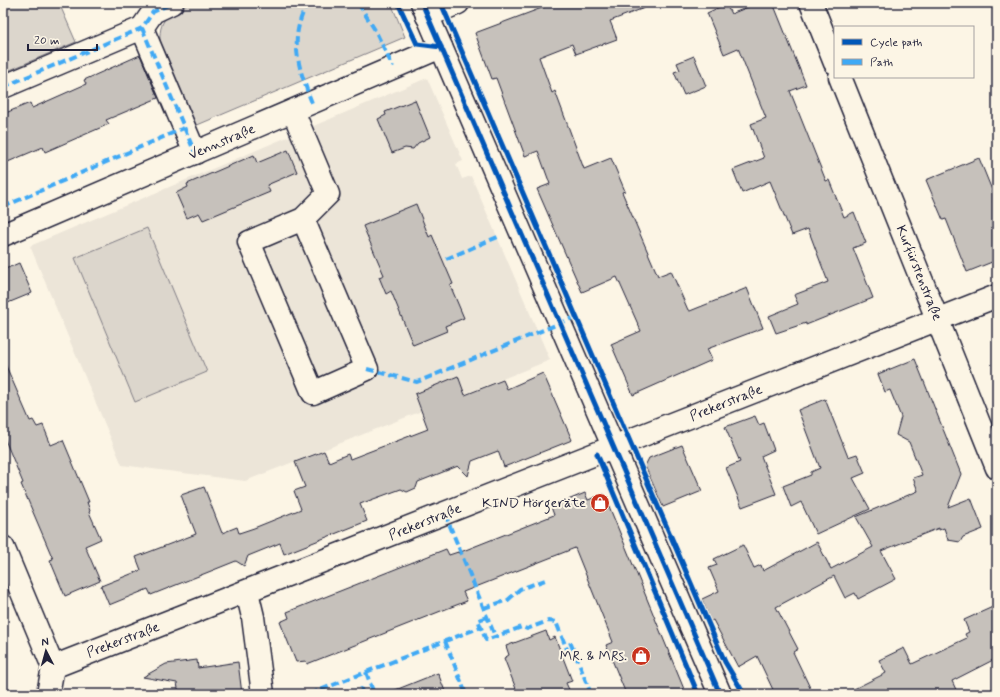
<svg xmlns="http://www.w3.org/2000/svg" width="1000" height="697" font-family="Mynerve,sans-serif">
  <rect width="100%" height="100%" fill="#fcf5e5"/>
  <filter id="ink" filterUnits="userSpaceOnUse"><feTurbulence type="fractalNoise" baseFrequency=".025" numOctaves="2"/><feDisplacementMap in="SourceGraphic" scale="8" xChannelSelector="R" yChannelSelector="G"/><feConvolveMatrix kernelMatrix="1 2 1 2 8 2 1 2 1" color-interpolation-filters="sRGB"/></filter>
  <g filter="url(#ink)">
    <path fill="#ece5d8" d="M427 78 463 161 456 164 462 179 471 176 550 360 245 481 122 465 30 246Z"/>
    <g fill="#dcd6cc" stroke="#7f7c84">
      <path d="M3 3H59L76 42 3 73Z"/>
      <path d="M190 3H391L405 37 195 126 160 41C159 15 171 15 190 3Z"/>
      <path d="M147 228 207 372 135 402 75 258Z"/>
    </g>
    <g fill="#c6c1bb" stroke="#22223b">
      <path d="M555 3H652V5L610 21 617 39 576 54 572 44 539 57 552 93 555 91 584 169 611 158 625 191 622 192 658 276 671 271 688 310 690 311 747 288 763 328 707 349 712 360 633 395 611 344 641 331 617 277 582 292 537 189 550 184 538 151 525 156 496 78 492 79 475 33Z"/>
      <path d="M758 3H773L806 85 790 91 826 181 829 180 844 217 854 212 866 243 853 248 873 298 806 325V323L776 333 769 316 798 304 794 295 828 282 808 229 792 235 770 181 742 193 733 170 764 158 751 124 766 118 738 48 724 54 707 13 726 4 731 14Z"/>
      <path d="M140 55 158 98 106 120 109 124 45 152 43 147 3 164V114L30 103 32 108 86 84 84 80Z"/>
      <path d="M694 56 706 86 684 95 674 72 680 70 677 63Z"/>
      <path d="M415 100 430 137 418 143 413 149 405 148 392 153 378 119 386 115 385 112Z"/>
      <path d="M288 150 297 172 267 185 270 192 203 220 199 213 187 218 176 193 188 187 187 184 254 155 257 163Z"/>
      <path d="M979 158 996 200 993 201 997 210V260L967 272 946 219 943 220 926 180Z"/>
      <path d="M416 204 429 237 432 235 453 284 450 285 464 318 445 326 447 331 413 345 391 291 386 294 379 277 384 275 363 226Z"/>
      <path d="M19 263 32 293 3 305V270Z"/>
      <path d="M3 359 30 421 33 420 37 427 43 425 51 445 63 440 89 502H87L90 511 89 512 101 539 85 546 100 581 65 596 50 560 53 559 21 484 23 483 3 435Z"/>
      <path d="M915 359 961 474 948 507 971 498 983 529 963 537 960 542 948 540 944 528 939 530V528L881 551 896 579 858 599 855 593 845 598 834 576 776 607 798 649 793 652 813 694H775L757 656 738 667 713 620 711 621 702 599 719 591 709 568 717 565 714 559 743 545 754 568 761 565 763 571 817 542 831 569 873 547 856 517 918 491 913 478 922 475 909 442 896 435 901 417 890 390 885 392 878 374Z"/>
      <path d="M543 373 572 440 504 467 498 451 472 461 468 476 458 466 418 482 416 488 407 492 401 489 360 504 367 521 337 533 284 554 280 543 248 556 244 566 236 561 151 595 148 589 109 605 101 586 141 570 136 557 196 534 181 495 204 487 222 533 237 527 239 533 254 528 301 509 294 491 305 487 295 462 324 451 329 462 348 454 350 459 428 429 415 394 458 376 465 395 503 380 507 389Z"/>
      <path d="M825 399 848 457 857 454 865 473 853 478 870 509 816 534 801 502 791 507 783 486 811 475V472L820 468 798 410Z"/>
      <path d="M755 416 759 425 764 423 774 450 761 456 776 494 742 507 726 468 740 462 725 427Z"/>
      <path d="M682 445 702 491 663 507 645 466 649 458Z"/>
      <path d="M585 493 588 500 604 494 686 694H626L606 645 613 642 575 548 463 592 467 601 446 609 307 664 306 661 296 662 280 622 289 618 287 612 446 549 449 555 458 552V553L554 515 551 507Z"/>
      <path d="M997 605V658L952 681 958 694H844L886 673 879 660 904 648 912 664 967 638 965 634 969 632 964 620Z"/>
      <path d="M546 631 549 640 555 637 572 681 566 683 571 694H518L504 658 509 655 506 646Z"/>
      <path d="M197 660 198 668 238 662 242 694H179L177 683 143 677 166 664Z"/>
      <path d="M438 673 446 694H389L388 693Z"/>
    </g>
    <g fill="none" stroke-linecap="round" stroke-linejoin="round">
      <defs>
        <g id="minor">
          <path d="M422 3 720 694"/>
          <path d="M811 3 835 63"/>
          <path d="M427 16 458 3"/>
          <path d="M142 28 195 153"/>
          <path d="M840 77 997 468"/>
          <path d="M3 87 142 28 153 12 172 3"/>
          <path d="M293 111 328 194 303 219 249 242 313 393 367 369 303 219"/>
          <path d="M3 235 441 47"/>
          <path d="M3 547 53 667 48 694"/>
          <path d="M247 592 253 617 263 694"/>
          <path d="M53 667 997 296"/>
        </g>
      </defs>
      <use href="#minor" stroke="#22223b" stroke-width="25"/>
      <use href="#minor" stroke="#fcf5e5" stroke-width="22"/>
      <g stroke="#3fa9f5" stroke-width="4" stroke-dasharray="8 4" stroke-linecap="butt">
        <path d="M308 3C288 38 298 67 312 103"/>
        <path d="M358 3 375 30 393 67"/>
        <path d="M142 28 195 153"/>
        <path d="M3 87 142 28 153 12 172 3"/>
        <path d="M3 207 184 128"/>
        <path d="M446 259 500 236"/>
        <path d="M367 369 417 382 575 317"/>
        <path d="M445 514 495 636"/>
        <path d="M484 608 508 600 520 589 545 580"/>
        <path d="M487 617 478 620 486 640 522 627 527 629 548 621 556 622 568 652 576 656 591 694"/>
        <path d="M445 641 466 694"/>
        <path d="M570 642 576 656"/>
        <path d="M366 672 374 694"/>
        <path d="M310 694 481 627"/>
        <path d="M349 694 361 689 363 694"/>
      </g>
      <defs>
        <g id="cycleway">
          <path d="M398 3 417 44 441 47"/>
          <path d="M422 3 720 694"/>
          <path d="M441 3 725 662 744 694"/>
          <path d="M597 454 698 694"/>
        </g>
      </defs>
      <use href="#cycleway" stroke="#fcf5e5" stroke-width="8"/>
      <use href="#cycleway" stroke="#0057b8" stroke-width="5"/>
    </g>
  </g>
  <defs>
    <symbol id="shop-disc" viewBox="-11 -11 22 22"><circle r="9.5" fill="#c8321e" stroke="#fcf5e5"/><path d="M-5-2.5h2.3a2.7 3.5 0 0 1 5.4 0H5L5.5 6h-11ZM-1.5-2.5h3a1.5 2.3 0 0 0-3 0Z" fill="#fff"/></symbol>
  </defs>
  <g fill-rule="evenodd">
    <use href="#shop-disc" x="589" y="492" width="22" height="22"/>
    <use href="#shop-disc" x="630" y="645" width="22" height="22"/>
  </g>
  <g text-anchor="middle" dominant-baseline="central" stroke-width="4" stroke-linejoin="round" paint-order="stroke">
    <g font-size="14" fill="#22223b" stroke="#fcf5e5">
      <text transform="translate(222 142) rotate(-23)">Vennstraße</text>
      <text transform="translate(919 273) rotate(68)">Kurfürstenstraße</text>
      <text transform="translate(726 403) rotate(-22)">Prekerstraße</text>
      <text transform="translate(425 522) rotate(-22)">Prekerstraße</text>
      <text transform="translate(123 640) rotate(-21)">Prekerstraße</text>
    </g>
    <g font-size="14" fill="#22223b" stroke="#fcf5e5" text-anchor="end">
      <text x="586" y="503">KIND Hörgeräte</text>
      <text x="627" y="656">MR. &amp; MRs.</text>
    </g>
  </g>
  <rect width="1000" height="697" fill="none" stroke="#fcf5e5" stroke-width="16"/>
  <rect x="8" y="8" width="984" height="681" fill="none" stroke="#22223b" stroke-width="1.5" filter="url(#ink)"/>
  <rect x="834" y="26" width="140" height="52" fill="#fcf5e5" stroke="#a5a1a1"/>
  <rect x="842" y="39" width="20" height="6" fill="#0057b8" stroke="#a5a1a1"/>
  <text x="870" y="46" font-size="12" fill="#22223b">Cycle path</text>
  <rect x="842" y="59" width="20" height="6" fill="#3fa9f5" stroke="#a5a1a1"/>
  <text x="870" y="66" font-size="12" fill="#22223b">Path</text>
  <g transform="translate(46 651) rotate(354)" stroke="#fcf5e5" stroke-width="3" paint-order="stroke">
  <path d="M0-3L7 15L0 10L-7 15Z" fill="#22223b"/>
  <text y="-6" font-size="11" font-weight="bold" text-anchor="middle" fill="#22223b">N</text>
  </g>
  <path d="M28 44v6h69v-6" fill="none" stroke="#22223b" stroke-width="2"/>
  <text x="34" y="44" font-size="12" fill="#22223b" stroke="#fcf5e5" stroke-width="3" paint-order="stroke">20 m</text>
</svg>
